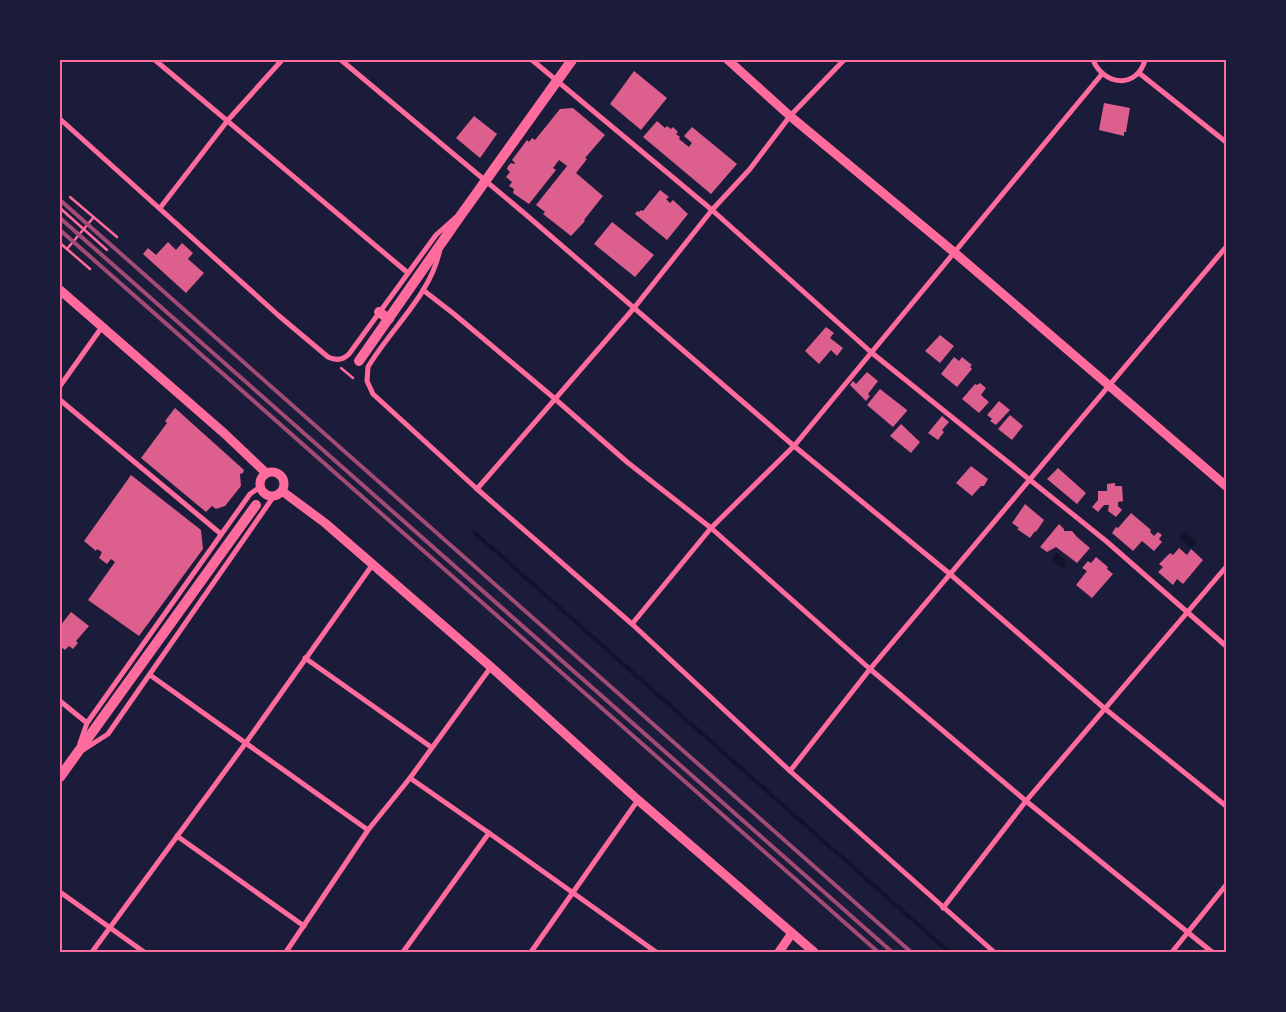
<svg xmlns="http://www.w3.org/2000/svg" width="1286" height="1012" font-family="'Nunito Sans',sans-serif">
  <rect width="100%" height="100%" fill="#1b1b3a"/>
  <g fill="#12122b">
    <path d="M1185 532 1197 542 1191 548 1179 538Z"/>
    <path d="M1055 553H1058L1065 560 1066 565 1065 567H1060L1053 561 1052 557Z"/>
  </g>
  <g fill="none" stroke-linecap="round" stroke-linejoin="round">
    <path stroke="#12122b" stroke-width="4" d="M475 533 949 952"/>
  </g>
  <g fill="#dd5f8e">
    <path d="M634 71 667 98 641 130 610 104Z"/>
    <path d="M1104 103 1130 108 1126 132H1124V136L1099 130Z"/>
    <path d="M573 108 605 135 585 158 587 159 576 173 603 196 584 220 585 221 571 236 543 214 545 212 536 205 567 166 559 160 553 168 556 170 529 204 513 193 514 189 509 186 512 182 506 177 510 172 507 169 508 166 511 163 514 164 515 163 512 160 527 140 529 142 532 138 535 140 560 109Z"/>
    <path d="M474 116 497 134 480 158 456 138Z"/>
    <path d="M657 121 665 128 667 126 671 129 673 127 678 132 676 134 680 137 679 139 689 147 692 143 684 136 692 127 737 164 711 194 643 137Z"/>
    <path d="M660 190 669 197 666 199 670 203 673 200 688 214 667 240 635 214 637 211 639 212 641 210 643 211Z"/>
    <path d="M612 222 654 255 635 277 594 244Z"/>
    <path d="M168 242 176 250 182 243 193 253 188 259 204 273 186 293 143 254 148 248 156 255Z"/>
    <path d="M826 327 834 333 830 338 843 348 837 356 831 350 819 364 805 351Z"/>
    <path d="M940 335 954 346 940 363 925 351Z"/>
    <path d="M954 357 959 361 962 357 972 365 970 367 972 369 957 387 941 374Z"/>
    <path d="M867 372 878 381 868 394 870 396 866 401 850 385 853 381 856 384Z"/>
    <path d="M980 383 986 388 981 395 989 402 979 413 962 399 975 384 977 385Z"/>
    <path d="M880 389 907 410V411L893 427 867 405Z"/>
    <path d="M999 401 1010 410 996 425 990 421 992 419 987 415Z"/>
    <path d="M175 408 244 470 243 473 240 474 241 486 225 506 216 509 212 506 206 512 141 458 167 423 165 421Z"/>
    <path d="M1010 415 1023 426 1012 440 998 429Z"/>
    <path d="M942 416 949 422 942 430 944 432 938 440 928 433Z"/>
    <path d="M901 424 920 442 911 453 890 436Z"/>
    <path d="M971 466 988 479 984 486H981L972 496 956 483Z"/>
    <path d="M1058 468 1086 493 1077 504 1047 479Z"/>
    <path d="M131 475 201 530 203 549 139 636 88 600 115 562 111 559 107 564 99 558 102 552 97 549 96 551 84 541Z"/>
    <path d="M1115 483V486H1122L1123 501 1118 502V506L1122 510 1116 517 1108 511 1109 505H1104L1098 512 1092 507 1098 500V491H1107V484Z"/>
    <path d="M1025 504 1044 520 1036 532 1035 531 1030 538 1017 529 1019 528 1012 523Z"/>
    <path d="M1131 513 1151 530 1150 532 1154 536 1158 532 1162 535 1159 539 1162 542 1154 551 1142 541 1133 551 1112 533 1116 527 1118 528Z"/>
    <path d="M1059 524 1064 529V531H1072L1077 537 1090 548 1077 563 1056 547 1047 552 1040 547Z"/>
    <path d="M1179 548 1187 555 1191 549 1203 560 1183 584 1177 579 1173 585 1158 572 1163 567 1159 564 1170 553 1173 555Z"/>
    <path d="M1096 557 1108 567 1107 569 1113 574 1092 598 1076 585 1087 571 1082 568 1088 561 1091 563Z"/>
    <path d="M71 612 89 626 76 641 78 643 73 649 69 646 65 650 60 646V626Z"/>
  </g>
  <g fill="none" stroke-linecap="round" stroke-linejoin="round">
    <g stroke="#ff6b9d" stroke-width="2.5">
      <path d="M70 197 117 237"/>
      <path d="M60 208 107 250"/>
      <path d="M60 243 90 269"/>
      <path d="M67 249 93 218"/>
      <path d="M341 368 353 378"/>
    </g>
    <g stroke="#ff6b9d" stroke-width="5">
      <path d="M155 60 408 273"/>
      <path d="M341 60 524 213 794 446 950 574 1104 708 1226 806"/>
      <path d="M532 60 712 210 872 353 1106 541 1226 646"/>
      <path d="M1093 60C1104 86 1137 89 1145 60"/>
      <path d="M1139 73 1226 142"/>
      <path d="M60 119 278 315 328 357C336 361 343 360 349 354L436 235 455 218"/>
      <path d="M160 208 228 120 282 60"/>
      <path d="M440 249C431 295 391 328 368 367L367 381 373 394 477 489 632 624 790 771 994 952"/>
      <path d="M423 290 454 314 554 398 627 462 711 528 870 669 1026 801 1212 952"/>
      <path d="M60 386 102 327"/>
      <path d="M60 400 221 534"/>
      <path d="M477 489 634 308 712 210 750 169 790 116 844 60"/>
      <path d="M632 624 711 528 794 446 1102 74"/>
      <path d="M305 658 431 747"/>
      <path d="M150 675 368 830"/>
      <path d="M60 701 87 723"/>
      <path d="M80 743 87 723 250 494 260 487"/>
      <path d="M83 750 108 734 274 496"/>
      <path d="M790 771 870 669 1226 247"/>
      <path d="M410 778 489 833 656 952"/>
      <path d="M177 836 304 926"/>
      <path d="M60 892 144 952"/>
      <path d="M943 908 1026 801 1226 567"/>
      <path d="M92 952 245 744 373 564"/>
      <path d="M286 952 368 830 410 778 491 667"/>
      <path d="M403 952 489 833"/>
      <path d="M531 952 638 800"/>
      <path d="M1172 952 1226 885"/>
    </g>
    <g stroke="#ff6b9d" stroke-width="9">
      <path d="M728 60 790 116 955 253 1226 486"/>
      <path d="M282 491 325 523 491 667 638 800 814 952"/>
      <path d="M779 952 792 933"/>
    </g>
    <g stroke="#ff6b9d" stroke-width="9">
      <path d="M60 290 225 434 266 473"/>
      <circle cx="272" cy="484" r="12"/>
    </g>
    <g stroke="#ff6b9d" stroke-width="10">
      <path d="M379 312 389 319"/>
      <path d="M359 361 461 215 572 60"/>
      <path d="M60 777 256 505"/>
    </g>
    <g stroke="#a44b75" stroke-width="4">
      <path d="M60 200 911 952"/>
      <path d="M60 218 892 952"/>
      <path d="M60 230 878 952"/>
    </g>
  </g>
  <rect width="1286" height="1012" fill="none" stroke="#1b1b3a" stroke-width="122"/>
  <rect x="61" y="61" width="1164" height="890" fill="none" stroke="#ff6b9d" stroke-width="2"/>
</svg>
